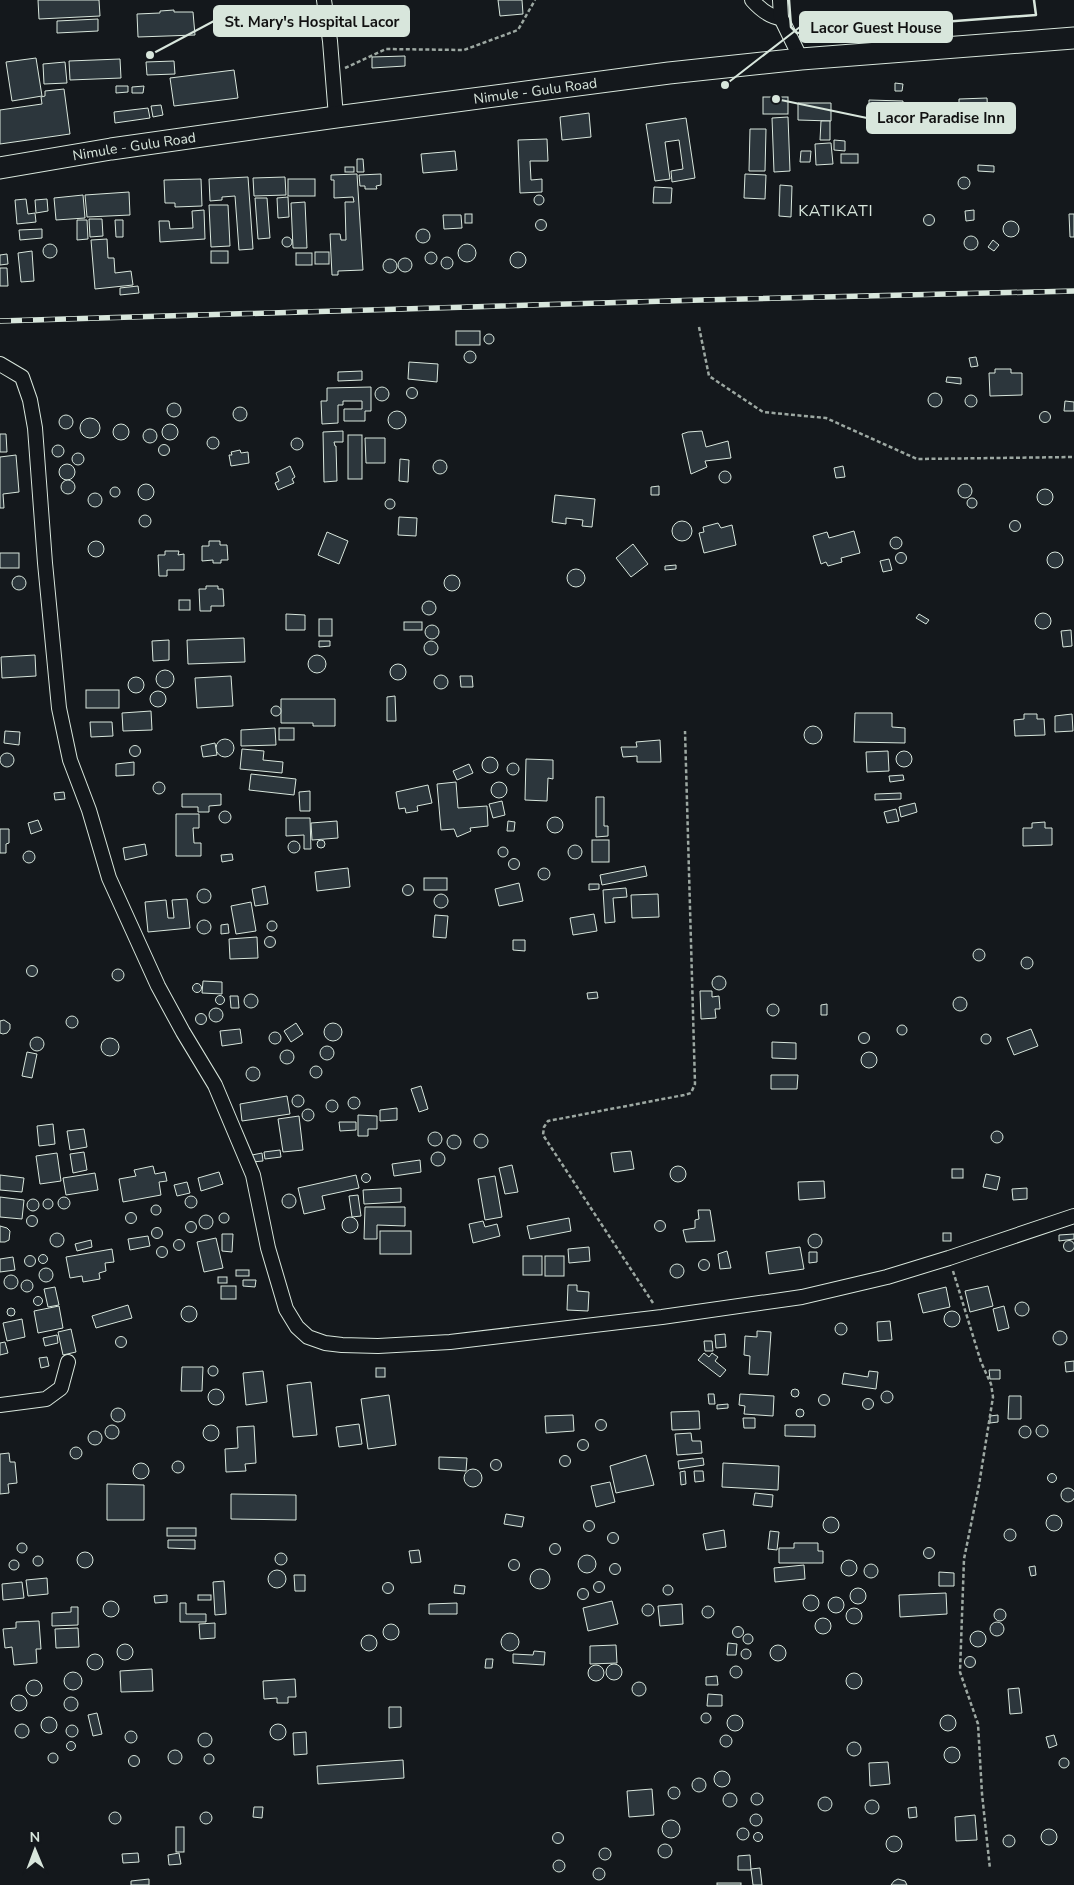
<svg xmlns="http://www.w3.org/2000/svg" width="1074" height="1885" font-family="'Nunito Sans',sans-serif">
  <rect width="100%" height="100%" fill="#14181c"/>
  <g fill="#2c363c" stroke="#d8e6dc">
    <path d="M38 0H99L100 16 39 19Z"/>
    <path d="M498 0H522L523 14 500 16Z"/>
    <path d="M174 10V12H193L195 35 138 37 137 14 160 13V11Z"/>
    <path d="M98 19V31L57 33V21Z"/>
    <path d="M405 56V66L372 68V57Z"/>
    <path d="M36 58 42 96 12 101 6 62Z"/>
    <path d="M120 59 121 78 70 80 69 61Z"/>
    <path d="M174 61 175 74 147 75 146 62Z"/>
    <path d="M65 62 67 83 44 84 43 64Z"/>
    <path d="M234 70 238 98 174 106 170 78Z"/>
    <path d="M895 83 903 84 902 91H895Z"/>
    <path d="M116 86H128V92L116 93Z"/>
    <path d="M144 86 143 93H132V87Z"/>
    <path d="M64 89 70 134 0 144V110L42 104 41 97 45 96V91Z"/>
    <rect x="763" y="97" width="25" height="17"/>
    <path d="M987 98 988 117H959V99Z"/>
    <path d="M869 100 903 101 902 124 869 123Z"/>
    <path d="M798 103H831V121L798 120Z"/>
    <path d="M161 105 163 115 153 117 151 106Z"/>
    <path d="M148 108 150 118 115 123 114 112Z"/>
    <path d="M589 113 591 137 562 140 560 117Z"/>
    <path d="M788 117 790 171 774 172 772 118Z"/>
    <path d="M686 118 695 178 672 182 671 171 683 169 679 140 665 142 670 179 655 181 646 124Z"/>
    <path d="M821 121H830V140H820Z"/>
    <path d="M750 129H766L765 171H749Z"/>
    <path d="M547 139 548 161H530L531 180 542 179V192L520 193 518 140Z"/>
    <path d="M834 140 845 141V151L834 150Z"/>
    <path d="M829 143H831L833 164 816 165 815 144Z"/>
    <path d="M455 151 457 170 423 173 421 154Z"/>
    <path d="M801 151H811L810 162H800Z"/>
    <rect x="841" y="154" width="17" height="9"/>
    <path d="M357 159H363L364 172H357Z"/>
    <path d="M978 165 994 166V172L978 171Z"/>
    <rect x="345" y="167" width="9" height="5"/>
    <path d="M357 174 363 270 338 271V275H332L330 234H340L341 240H346L345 202H354L353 197 334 198V180H331V175Z"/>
    <path d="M381 174V185L376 186 377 189H365V186H360L359 175Z"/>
    <path d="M745 174 766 175 765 199 744 198Z"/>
    <circle cx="964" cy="183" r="6"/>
    <path d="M248 177 253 249 239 250 235 196 222 197V200L210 201 209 179Z"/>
    <path d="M285 177 286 195 254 196 253 178Z"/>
    <path d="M201 179 202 206 175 207V203H165L164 180Z"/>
    <rect x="288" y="179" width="27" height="17"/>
    <path d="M780 185 792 186 791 217 779 216Z"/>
    <path d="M654 187 672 188 671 203H653Z"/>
    <path d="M129 192 130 215 87 217 85 195Z"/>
    <circle cx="539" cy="200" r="5"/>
    <path d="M83 195 85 218 56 220 54 198Z"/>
    <path d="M288 197 289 217 278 218 277 198Z"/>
    <path d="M255 198H267L270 238 258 239Z"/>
    <path d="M26 199 28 214 35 213 36 222 17 224 15 200Z"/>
    <path d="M47 199 48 211 36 213 35 200Z"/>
    <path d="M305 202 307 248H293L291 203Z"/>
    <path d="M209 205H228L230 246 211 247Z"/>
    <path d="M204 210 205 239 160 242 159 221H169L170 229 193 228 192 211Z"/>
    <path d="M974 210V220L966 221 965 211Z"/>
    <rect x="465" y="214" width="7" height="9"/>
    <path d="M1069 214H1074V237H1070Z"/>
    <circle cx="929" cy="220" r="5.5"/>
    <path d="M443 215H461L462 228 444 229Z"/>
    <path d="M89 219H102L103 236 90 237Z"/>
    <circle cx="541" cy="225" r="5.5"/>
    <path d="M77 220H87L88 239 77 240Z"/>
    <path d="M115 220H123V237H116Z"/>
    <circle cx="1011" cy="229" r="8"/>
    <circle cx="423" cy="236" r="7"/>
    <path d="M42 229V238L20 240 19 230Z"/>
    <circle cx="971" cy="243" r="7"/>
    <circle cx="287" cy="242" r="5"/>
    <path d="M107 239 108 258H114L115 273 131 271 133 285 95 289 91 240Z"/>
    <path d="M993 240 999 245 994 251 988 247Z"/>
    <circle cx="467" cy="253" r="9"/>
    <circle cx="50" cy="251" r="7"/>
    <path d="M32 251 34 281 21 282 18 253Z"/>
    <rect x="211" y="251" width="17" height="12"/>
    <circle cx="518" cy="260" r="8"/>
    <circle cx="431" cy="258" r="6"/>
    <rect x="315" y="252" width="14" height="12"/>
    <rect x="296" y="253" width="16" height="12"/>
    <path d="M7 254 8 264 0 265V255Z"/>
    <circle cx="447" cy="263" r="6"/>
    <circle cx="405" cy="265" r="7"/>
    <circle cx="390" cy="266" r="7"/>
    <path d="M0 268H7L8 286H0Z"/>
    <path d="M138 286 139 293 120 295V288Z"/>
    <rect x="456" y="331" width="24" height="14"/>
    <circle cx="489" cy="339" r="5"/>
    <circle cx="470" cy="357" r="6"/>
    <path d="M976 357 978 366 971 367 969 358Z"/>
    <path d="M409 362 438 364 437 382 408 379Z"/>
    <path d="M995 369H1011V373H1022V395L990 396 989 373H995Z"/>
    <path d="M362 371V380L338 381V372Z"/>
    <path d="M947 377 961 378V384L946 382Z"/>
    <path d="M371 387V411H365V421H344V409H362V401H343V405H338V423L322 424 321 401H327V388Z"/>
    <circle cx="382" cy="394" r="7"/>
    <circle cx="412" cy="393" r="5.5"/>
    <circle cx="935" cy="400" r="7"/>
    <circle cx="971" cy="401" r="6"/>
    <path d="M1065 401 1074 402V411H1064Z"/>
    <circle cx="174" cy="410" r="7"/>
    <circle cx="240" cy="414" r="7"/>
    <circle cx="1045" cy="417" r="5.5"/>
    <circle cx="397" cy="420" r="9"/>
    <circle cx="66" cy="422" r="7"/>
    <circle cx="90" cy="428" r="10"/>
    <circle cx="121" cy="432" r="8"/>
    <circle cx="170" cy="432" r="8"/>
    <circle cx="150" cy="436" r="7"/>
    <path d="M343 431V442H334L335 446H336L337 481 324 482 323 432Z"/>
    <path d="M702 431 706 447 728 441 731 458 705 461 707 467 691 474 682 434 688 432Z"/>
    <path d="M0 434H6L7 452H0Z"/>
    <rect x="348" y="435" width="14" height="44"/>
    <circle cx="213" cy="443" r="6"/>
    <circle cx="297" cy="444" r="6"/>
    <path d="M365 438H385V463H366Z"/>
    <circle cx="164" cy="450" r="5.5"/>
    <circle cx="58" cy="451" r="6"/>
    <path d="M240 450 241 453 248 452 249 463 231 466 229 455H232L231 452Z"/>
    <circle cx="78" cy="459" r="6"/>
    <path d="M16 455 19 492 3 494 4 508H0V457Z"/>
    <path d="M400 459 409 460 408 482 399 481Z"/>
    <circle cx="440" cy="467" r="7"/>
    <circle cx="67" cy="472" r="8"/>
    <path d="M290 466 295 477 292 479 294 483 278 490 275 483 279 481 276 473Z"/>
    <path d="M843 466 845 477 836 478 834 468Z"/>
    <circle cx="725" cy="477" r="6"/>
    <circle cx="68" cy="487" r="7"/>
    <circle cx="146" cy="492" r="8"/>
    <circle cx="965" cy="491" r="7"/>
    <path d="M659 486V495H651V487Z"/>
    <circle cx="115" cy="492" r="5"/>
    <circle cx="1045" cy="497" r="8"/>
    <circle cx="95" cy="500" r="7"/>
    <path d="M555 495 595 499 592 527 582 526 583 520 566 518V524L552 522Z"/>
    <circle cx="972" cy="503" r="5"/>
    <circle cx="390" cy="504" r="5"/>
    <circle cx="145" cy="521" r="6"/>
    <path d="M399 517 417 518 416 536 398 535Z"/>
    <circle cx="1015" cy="526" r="5.5"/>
    <circle cx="682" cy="531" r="10"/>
    <path d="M718 523 721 528 732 525 736 545 704 553 699 533 704 532 703 527Z"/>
    <path d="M854 531 860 553 841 558 842 562 828 566 826 562 821 564 813 536 827 532 829 538Z"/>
    <path d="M327 532 348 541 339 564 318 555Z"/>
    <circle cx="896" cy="543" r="6"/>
    <circle cx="96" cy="549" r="8"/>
    <path d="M209 541H220V545H227L228 560H221V563H213V560L202 561V546H209Z"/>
    <path d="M633 544 648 564 631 577 616 558Z"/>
    <path d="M165 551H179L178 555 184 554V570H167V576H159L158 555H165Z"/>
    <circle cx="1055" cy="560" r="8"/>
    <circle cx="901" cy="558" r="5.5"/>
    <rect x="0" y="553" width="19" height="15"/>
    <path d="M889 559 892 570 883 572 880 561Z"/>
    <path d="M676 565V569L665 570V566Z"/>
    <circle cx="576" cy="578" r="9"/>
    <circle cx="452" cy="583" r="8"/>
    <circle cx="19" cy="583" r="7"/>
    <path d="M206 586H218V589H223L224 606H211V611H200L199 589H206Z"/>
    <rect x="179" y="600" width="11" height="10"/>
    <circle cx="429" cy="608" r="7"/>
    <circle cx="1043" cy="621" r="8"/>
    <path d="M286 614 305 615V630H286Z"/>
    <path d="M919 614 929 620 926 624 916 618Z"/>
    <rect x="319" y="619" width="13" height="17"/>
    <rect x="404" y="622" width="18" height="8"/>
    <circle cx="432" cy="632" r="7"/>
    <path d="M1071 630 1072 646 1063 647 1061 631Z"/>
    <path d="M244 638 245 662 188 664 187 640Z"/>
    <path d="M169 640V660L153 661 152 641Z"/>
    <path d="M319 641H330V646L319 647Z"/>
    <circle cx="431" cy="648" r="7"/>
    <circle cx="317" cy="664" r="9"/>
    <path d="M35 655 36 676 2 678 1 657Z"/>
    <circle cx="398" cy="672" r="8"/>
    <circle cx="165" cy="679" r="9"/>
    <circle cx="441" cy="682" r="7"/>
    <path d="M231 676 233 706 197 708 195 678Z"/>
    <path d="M460 676H472L473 687H461Z"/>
    <circle cx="136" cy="685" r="8"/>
    <rect x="86" y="690" width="33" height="18"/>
    <circle cx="158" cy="699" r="8"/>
    <path d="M395 696 396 721H387V697Z"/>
    <path d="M281 699H335V726H313V723H281Z"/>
    <circle cx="276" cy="711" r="5"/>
    <path d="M151 711 152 730 123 731 122 713Z"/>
    <path d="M855 713H892V727L905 728V743L854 742Z"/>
    <path d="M1024 714H1037V719H1044L1045 735 1015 736 1014 720 1024 719Z"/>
    <path d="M1072 714 1073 731 1055 732V716Z"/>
    <path d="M90 722H112L113 736 91 737Z"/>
    <circle cx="813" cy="735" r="9"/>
    <path d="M275 728 276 745 241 746V730Z"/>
    <rect x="279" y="728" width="15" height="12"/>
    <path d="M5 731 20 732 19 745 4 743Z"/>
    <circle cx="225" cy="748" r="9"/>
    <path d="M660 740 661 762H637V756L623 757 621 747H637L636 742Z"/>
    <path d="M215 743 217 755 203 757 201 746Z"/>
    <circle cx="135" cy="751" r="5.5"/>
    <path d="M242 749 264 751 263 760 283 762 282 773 240 769Z"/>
    <circle cx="904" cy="759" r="8"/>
    <path d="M888 751 889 771 867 772 866 752Z"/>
    <circle cx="7" cy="760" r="7"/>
    <circle cx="490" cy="765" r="8"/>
    <path d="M526 759 553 760V779L548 778 547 801 525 800Z"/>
    <path d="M134 762V775L116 776V764Z"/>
    <circle cx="513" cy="769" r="6"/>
    <path d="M469 764 473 773 457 780 453 771Z"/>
    <path d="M251 774 296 779 294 795 249 790Z"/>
    <path d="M903 775 904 780 890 782 889 776Z"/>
    <path d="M456 782 458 808 487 806 488 826 470 828 471 831 457 837 454 829 441 830 437 784Z"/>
    <circle cx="159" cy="788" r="6"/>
    <circle cx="499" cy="790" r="8"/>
    <path d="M428 785 432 803 417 806 418 811 406 813 405 808 399 809 396 792Z"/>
    <path d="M310 791V811H300L299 792Z"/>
    <path d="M64 792 65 799 55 800 54 793Z"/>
    <path d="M901 793V799L875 800V794Z"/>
    <path d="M182 794H221V805L209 806V812H198V807H182Z"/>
    <path d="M596 797H604V826H608V836L596 837Z"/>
    <path d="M502 801 505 815 493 818 489 804Z"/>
    <path d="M915 803 917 812 901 817 899 807Z"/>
    <path d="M896 809 899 821 887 823 884 812Z"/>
    <circle cx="225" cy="817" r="6"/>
    <path d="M176 814H199V828H193L194 843H201V856H176Z"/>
    <circle cx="555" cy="825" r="8"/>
    <path d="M286 818H310L311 849H304V835L286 836Z"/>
    <path d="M38 820 42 830 31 834 28 823Z"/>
    <path d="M337 821 338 838 312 840 311 823Z"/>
    <path d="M508 821 515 822 514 831H507Z"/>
    <path d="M1045 822V828H1052V845L1023 846V828H1032V823Z"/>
    <path d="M0 829H9V843L6 844V853H0Z"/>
    <circle cx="321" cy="844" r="4"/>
    <rect x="592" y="840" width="17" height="22"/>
    <circle cx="294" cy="847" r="6"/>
    <path d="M145 844 147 855 125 860 123 848Z"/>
    <circle cx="575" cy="852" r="7"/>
    <circle cx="503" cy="852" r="5"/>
    <circle cx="29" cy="857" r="6"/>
    <path d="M232 854 233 860 222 862 221 855Z"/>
    <circle cx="514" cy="864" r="5.5"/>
    <path d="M645 866 647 876 602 885 600 875Z"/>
    <circle cx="544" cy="874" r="6"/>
    <path d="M348 868 350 887 317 891 315 872Z"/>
    <rect x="424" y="878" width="23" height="12"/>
    <path d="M519 883 523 901 499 906 495 889Z"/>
    <path d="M589 884H599V889L589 890Z"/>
    <circle cx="408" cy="890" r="5.5"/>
    <path d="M265 886 268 904 255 906 252 889Z"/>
    <path d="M626 888 627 897 613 898 615 922 605 923 603 890Z"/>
    <circle cx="204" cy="896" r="7"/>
    <path d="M658 894 659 917 632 918 631 895Z"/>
    <circle cx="441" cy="901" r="7"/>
    <path d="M187 899 190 928 148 932 145 902 166 900 168 918H174L172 900Z"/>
    <path d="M251 902 256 931 236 934 231 906Z"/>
    <path d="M594 914 597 931 573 935 570 918Z"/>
    <path d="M435 915 448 916 446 938 433 937Z"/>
    <circle cx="204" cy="927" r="7"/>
    <circle cx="272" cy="926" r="5"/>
    <path d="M228 924 229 933 221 934V925Z"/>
    <circle cx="270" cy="942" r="5.5"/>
    <path d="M257 937 258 958 230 959 229 939Z"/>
    <path d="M513 940H525V951L513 950Z"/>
    <circle cx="979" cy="955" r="6"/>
    <circle cx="1027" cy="963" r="6"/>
    <circle cx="32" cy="971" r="5.5"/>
    <circle cx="118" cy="975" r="6"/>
    <circle cx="719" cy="983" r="7"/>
    <path d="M203 981 222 982V994L202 993Z"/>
    <circle cx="197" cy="988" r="4.5"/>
    <path d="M700 991H712V997L719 996 720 1009H715L716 1018 701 1019Z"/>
    <path d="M597 992 598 998 588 999 587 993Z"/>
    <circle cx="251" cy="1001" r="7"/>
    <circle cx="220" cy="1000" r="4.5"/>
    <path d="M230 996H238L239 1008H231Z"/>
    <circle cx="960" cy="1004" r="7"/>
    <circle cx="773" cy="1010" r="6"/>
    <path d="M827 1004V1015H821V1005Z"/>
    <circle cx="216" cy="1015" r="7"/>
    <circle cx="201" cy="1019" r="5.5"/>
    <circle cx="72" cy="1022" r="6"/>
    <path d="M4 1020 10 1024V1029L7 1033 3 1034 0 1033V1021Z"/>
    <circle cx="333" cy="1032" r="9"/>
    <path d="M296 1023 303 1034 291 1042 284 1031Z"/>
    <circle cx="902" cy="1030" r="5"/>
    <path d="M240 1029 242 1043 222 1046 220 1031Z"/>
    <path d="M1031 1029 1038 1046 1014 1055 1007 1038Z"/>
    <circle cx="275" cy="1038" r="6"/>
    <circle cx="864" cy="1038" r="5.5"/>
    <circle cx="986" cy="1039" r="5"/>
    <circle cx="37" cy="1044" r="7"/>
    <circle cx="110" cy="1047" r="9"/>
    <path d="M772 1042 796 1043V1059L772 1058Z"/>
    <circle cx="327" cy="1053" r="7"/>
    <circle cx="287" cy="1057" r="7"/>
    <path d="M27 1052 37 1054 32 1078 22 1076Z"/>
    <circle cx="869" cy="1060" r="8"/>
    <circle cx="316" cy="1072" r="6"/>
    <circle cx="253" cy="1074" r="7"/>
    <path d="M771 1075H798L797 1089H771Z"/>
    <path d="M421 1086 428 1109 419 1112 411 1089Z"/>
    <circle cx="298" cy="1101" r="6"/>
    <path d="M287 1096 290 1114 242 1121 240 1104Z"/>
    <circle cx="354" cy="1103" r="6"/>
    <circle cx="332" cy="1106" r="6"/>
    <path d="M397 1108V1120L380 1121V1110Z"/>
    <circle cx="308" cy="1115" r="6"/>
    <path d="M358 1115 377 1116V1129H368V1136H358Z"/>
    <path d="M299 1116 303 1150 283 1152 278 1119Z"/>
    <path d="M339 1122H356V1130L340 1131Z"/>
    <path d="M53 1124 55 1144 39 1146 37 1126Z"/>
    <path d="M84 1129 87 1147 70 1150 67 1131Z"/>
    <circle cx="997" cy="1137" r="6"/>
    <circle cx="435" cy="1139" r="7"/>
    <circle cx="481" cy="1141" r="7"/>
    <circle cx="454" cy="1142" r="7"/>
    <path d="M280 1150 281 1157 265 1159 264 1152Z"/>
    <path d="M631 1151 634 1169 614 1172 611 1153Z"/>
    <path d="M84 1152 87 1170 73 1173 70 1154Z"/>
    <circle cx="438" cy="1159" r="7"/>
    <path d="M57 1153 61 1181 40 1184 36 1156Z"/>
    <path d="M262 1153 263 1161 252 1162V1155Z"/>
    <path d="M420 1160 421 1172 394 1176 392 1164Z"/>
    <path d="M512 1165 518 1192 505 1194 499 1168Z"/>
    <path d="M153 1166 155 1174 165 1172 167 1181 159 1182 161 1195 123 1202 119 1179 136 1176 134 1170Z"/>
    <circle cx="678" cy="1174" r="8"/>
    <rect x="952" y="1169" width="11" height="9"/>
    <path d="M219 1172 223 1184 201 1191 198 1178Z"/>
    <path d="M95 1173 98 1190 66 1195 63 1178Z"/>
    <circle cx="366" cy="1178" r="4.5"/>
    <path d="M986 1174 1000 1177 997 1190 983 1187Z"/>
    <path d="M0 1175 24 1178 22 1192 0 1190Z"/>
    <path d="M356 1175 359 1188 322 1196 325 1209 304 1214 298 1188Z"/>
    <path d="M495 1176 502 1217 485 1220 478 1179Z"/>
    <path d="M824 1181 825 1198 799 1200 798 1182Z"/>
    <path d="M187 1182 190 1193 177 1196 174 1185Z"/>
    <path d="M401 1188V1202L364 1204 363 1190Z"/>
    <path d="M1027 1188V1199L1013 1200 1012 1189Z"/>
    <circle cx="289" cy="1201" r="7"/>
    <path d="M358 1195 361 1216 352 1217 349 1196Z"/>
    <circle cx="191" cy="1202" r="6"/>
    <circle cx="64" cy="1203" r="6"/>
    <path d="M0 1197 24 1200 22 1219 0 1217Z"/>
    <circle cx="48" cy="1204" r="5"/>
    <circle cx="33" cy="1205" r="6"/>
    <circle cx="156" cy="1210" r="5"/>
    <path d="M365 1207H405V1226L377 1225V1239H364Z"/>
    <path d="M698 1210H710L715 1241 686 1242 683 1230 695 1228V1220L699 1219Z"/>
    <circle cx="131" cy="1218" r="5.5"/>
    <circle cx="224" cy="1218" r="5"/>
    <circle cx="206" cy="1222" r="7"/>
    <circle cx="32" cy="1221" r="5.5"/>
    <circle cx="350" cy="1225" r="8"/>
    <path d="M569 1218 571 1231 530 1239 527 1226Z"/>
    <circle cx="660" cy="1226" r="5.5"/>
    <path d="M483 1221 485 1227 497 1224 500 1236 473 1243 469 1224Z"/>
    <circle cx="191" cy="1227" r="5.5"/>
    <path d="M0 1226 7 1228 10 1231 9 1240 5 1242H0Z"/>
    <circle cx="157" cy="1233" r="5.5"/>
    <rect x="380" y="1231" width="31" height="23"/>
    <rect x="943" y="1233" width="8" height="8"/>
    <circle cx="57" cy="1240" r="7"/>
    <circle cx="815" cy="1241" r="7"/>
    <path d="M222 1234H233L232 1252 222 1251Z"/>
    <path d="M1074 1234V1239L1059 1241V1235Z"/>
    <path d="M148 1236 150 1246 130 1250 128 1239Z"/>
    <path d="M216 1238 223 1268 204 1272 197 1242Z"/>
    <circle cx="179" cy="1245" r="5.5"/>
    <path d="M91 1240 92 1247 77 1251 75 1244Z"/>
    <circle cx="1069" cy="1246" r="5.5"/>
    <circle cx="162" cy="1252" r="5.5"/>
    <path d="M589 1247 590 1261 569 1263 568 1249Z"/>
    <path d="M800 1247 804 1269 769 1274 766 1252Z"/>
    <path d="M112 1249 114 1262 105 1263 106 1271 99 1273 100 1279 83 1282 82 1276 70 1278 66 1257Z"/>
    <path d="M727 1251 731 1268 720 1269 718 1254Z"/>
    <path d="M809 1252H817V1262L809 1263Z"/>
    <circle cx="43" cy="1259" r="4.5"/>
    <circle cx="30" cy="1261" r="5.5"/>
    <rect x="523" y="1256" width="19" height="19"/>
    <rect x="545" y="1256" width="19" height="20"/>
    <path d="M13 1257 15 1270 0 1272V1259Z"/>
    <circle cx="704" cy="1265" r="5.5"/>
    <circle cx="677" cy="1271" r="7"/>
    <circle cx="46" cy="1275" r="7"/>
    <rect x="236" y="1270" width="13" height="6"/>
    <circle cx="11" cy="1282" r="7"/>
    <rect x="218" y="1277" width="9" height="6"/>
    <circle cx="27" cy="1286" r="6"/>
    <path d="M243 1280H256L255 1287 243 1286Z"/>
    <path d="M568 1285H577V1291L589 1292 588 1311 567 1310Z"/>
    <rect x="221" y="1286" width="15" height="13"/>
    <path d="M988 1286 993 1306 970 1312 965 1291Z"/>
    <path d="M55 1287 59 1305 48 1307 44 1289Z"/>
    <path d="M946 1287 950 1307 923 1313 918 1294Z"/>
    <circle cx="38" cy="1301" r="4.5"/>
    <circle cx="1022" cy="1309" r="7"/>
    <path d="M128 1305 132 1318 96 1328 92 1316Z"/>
    <path d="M59 1306 63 1328 38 1333 34 1311Z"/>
    <path d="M1004 1306 1009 1328 998 1331 993 1309Z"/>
    <circle cx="189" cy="1314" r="8"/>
    <circle cx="11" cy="1312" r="4"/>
    <circle cx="952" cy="1319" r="8"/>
    <path d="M22 1319 25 1337 7 1341 3 1323Z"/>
    <path d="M890 1321 892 1340 878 1341 877 1322Z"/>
    <circle cx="841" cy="1329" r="6"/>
    <path d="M71 1329 76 1352 63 1355 58 1332Z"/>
    <circle cx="1060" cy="1338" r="7"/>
    <path d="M757 1331 771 1332 768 1375 749 1374 750 1356 744 1355 745 1336 757 1337Z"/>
    <path d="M725 1334 726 1347 716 1348 715 1335Z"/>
    <path d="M57 1335 58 1343 45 1346 43 1338Z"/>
    <circle cx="121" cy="1342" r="5.5"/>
    <path d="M704 1341H712L713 1351H705Z"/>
    <path d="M5 1342 8 1353 0 1355V1343Z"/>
    <path d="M704 1353 709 1357 712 1353 718 1357 715 1361 726 1370 720 1377 698 1360Z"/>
    <path d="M47 1357 49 1366 41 1368 39 1358Z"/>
    <path d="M1074 1361V1371L1066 1372 1065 1362Z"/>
    <circle cx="213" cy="1371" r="5"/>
    <path d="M182 1367H203L202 1391H181Z"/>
    <rect x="376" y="1368" width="9" height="9"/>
    <path d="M989 1370H1000V1379H990Z"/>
    <path d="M263 1371 267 1402 246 1405 243 1373Z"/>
    <path d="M869 1371 878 1372 876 1389 842 1384 844 1373 868 1377Z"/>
    <path d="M311 1382 317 1435 293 1437 287 1385Z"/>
    <circle cx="216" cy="1397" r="8"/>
    <circle cx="795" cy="1393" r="4"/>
    <circle cx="887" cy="1397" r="6"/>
    <path d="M708 1394H714L715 1404H709Z"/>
    <path d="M740 1394 774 1396 773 1416 744 1414 745 1406 739 1405Z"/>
    <circle cx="824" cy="1400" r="5.5"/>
    <path d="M389 1395 396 1445 368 1449 361 1399Z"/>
    <path d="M1009 1396H1021V1419H1008Z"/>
    <circle cx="868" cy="1404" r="5.5"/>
    <path d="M728 1404V1408L717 1409V1405Z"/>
    <circle cx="118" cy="1415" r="7"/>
    <circle cx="800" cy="1413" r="4"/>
    <path d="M699 1411 700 1429 672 1430 671 1412Z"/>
    <path d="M573 1415 574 1431 546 1433 545 1416Z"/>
    <path d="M998 1415V1422L990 1423V1416Z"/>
    <path d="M743 1418H755V1428H744Z"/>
    <circle cx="601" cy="1425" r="5.5"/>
    <path d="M359 1424 362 1444 339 1447 336 1427Z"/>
    <path d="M785 1425H815V1437L785 1436Z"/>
    <circle cx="211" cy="1433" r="8"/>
    <circle cx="1042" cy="1431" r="6"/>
    <circle cx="112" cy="1432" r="7"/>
    <circle cx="1025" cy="1432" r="6"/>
    <path d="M254 1426 256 1463 245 1464 246 1471 226 1472 225 1449 238 1448 237 1427Z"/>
    <circle cx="95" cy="1438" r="7"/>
    <path d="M691 1433 692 1441H701L702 1453 677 1455 675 1434Z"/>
    <circle cx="583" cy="1445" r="5.5"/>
    <circle cx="76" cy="1453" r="6"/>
    <path d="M9 1453 10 1462H15L17 1483 8 1484 9 1493 0 1494V1454Z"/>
    <path d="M646 1455 654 1485 616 1493 610 1466Z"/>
    <circle cx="565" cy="1461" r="5.5"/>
    <path d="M439 1457 467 1458 466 1471 439 1469Z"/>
    <path d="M703 1458 704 1465 679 1469 678 1461Z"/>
    <circle cx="496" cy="1465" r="5.5"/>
    <circle cx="178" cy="1467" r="6"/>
    <circle cx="141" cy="1471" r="8"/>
    <path d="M723 1463 779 1466 778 1490 722 1487Z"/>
    <circle cx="473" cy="1478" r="9"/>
    <path d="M685 1471 686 1484 681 1485 680 1472Z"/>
    <path d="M694 1471H703L704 1481 695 1482Z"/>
    <circle cx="1052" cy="1478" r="4.5"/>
    <path d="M610 1482 615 1502 596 1507 591 1486Z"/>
    <path d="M107 1484 144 1485V1520H107Z"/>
    <circle cx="1068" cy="1495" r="7"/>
    <path d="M755 1493 773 1495 772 1507 753 1505Z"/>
    <path d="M231 1494 296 1495V1520L231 1519Z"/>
    <path d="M506 1514 524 1517 522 1527 504 1524Z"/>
    <circle cx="1054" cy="1523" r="8"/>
    <circle cx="831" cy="1525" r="8"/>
    <circle cx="589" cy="1526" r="5.5"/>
    <rect x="167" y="1528" width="29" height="8"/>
    <circle cx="1010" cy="1535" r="6"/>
    <path d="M724 1530 726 1547 706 1550 703 1534Z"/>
    <path d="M770 1531 779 1532 777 1550 768 1549Z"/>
    <circle cx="613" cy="1538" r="5.5"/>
    <path d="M168 1540H195V1549L168 1548Z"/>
    <circle cx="22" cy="1548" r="5"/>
    <path d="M794 1543H818V1551H823V1563H779V1548H794Z"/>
    <circle cx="555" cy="1549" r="5.5"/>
    <circle cx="929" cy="1553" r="5.5"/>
    <path d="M419 1550 421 1562 411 1563 409 1551Z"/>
    <circle cx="85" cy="1560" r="8"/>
    <circle cx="281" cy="1559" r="6"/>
    <circle cx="587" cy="1564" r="9"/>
    <circle cx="38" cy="1561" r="5"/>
    <circle cx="514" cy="1565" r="5.5"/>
    <circle cx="14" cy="1565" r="5"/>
    <circle cx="849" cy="1568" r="8"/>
    <circle cx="615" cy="1569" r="5.5"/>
    <circle cx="871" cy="1571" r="7"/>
    <path d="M804 1565 805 1579 775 1582 774 1568Z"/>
    <path d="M1035 1566 1036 1575 1031 1576 1029 1567Z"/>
    <circle cx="540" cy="1579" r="10"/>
    <circle cx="277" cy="1579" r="9"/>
    <path d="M939 1572 954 1573V1586H939Z"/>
    <path d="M294 1575H305V1591H295Z"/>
    <path d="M47 1578 48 1594 28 1596 26 1580Z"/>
    <path d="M224 1581 226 1614 215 1615 213 1582Z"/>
    <circle cx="599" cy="1587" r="5.5"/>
    <path d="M22 1582 24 1598 3 1600 2 1584Z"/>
    <circle cx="388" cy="1588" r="5.5"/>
    <path d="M455 1585 465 1586 464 1594 454 1593Z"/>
    <circle cx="668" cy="1590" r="5"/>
    <circle cx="858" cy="1596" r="8"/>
    <circle cx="583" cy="1594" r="5.5"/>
    <path d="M946 1593 947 1614 900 1617 899 1595Z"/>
    <path d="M167 1595V1602L155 1603 154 1596Z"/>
    <rect x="198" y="1595" width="13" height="5"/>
    <circle cx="811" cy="1603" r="8"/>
    <circle cx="836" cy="1605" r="8"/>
    <circle cx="111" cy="1609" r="8"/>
    <path d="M612 1601 618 1624 588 1631 583 1608Z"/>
    <path d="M180 1603H186V1614H206V1622H180Z"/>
    <path d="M457 1603V1614H429V1604Z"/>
    <circle cx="648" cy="1610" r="6"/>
    <path d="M682 1604 683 1624 660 1626 658 1606Z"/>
    <circle cx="708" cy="1612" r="6"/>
    <path d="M71 1607H78V1625L52 1626V1613L71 1612Z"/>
    <circle cx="854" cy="1616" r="8"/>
    <circle cx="1000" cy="1615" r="6"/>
    <circle cx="823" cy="1626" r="8"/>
    <path d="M39 1621 41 1649H36L37 1663 14 1665 12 1647 5 1648 3 1629 16 1628V1622Z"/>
    <circle cx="997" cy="1629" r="7"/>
    <path d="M215 1623V1638L200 1639 199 1624Z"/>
    <circle cx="391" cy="1632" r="8"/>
    <circle cx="738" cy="1632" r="5.5"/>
    <path d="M78 1628 79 1647 56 1648 55 1629Z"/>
    <circle cx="978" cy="1639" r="8"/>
    <circle cx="510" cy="1642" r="9"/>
    <circle cx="748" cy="1639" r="5"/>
    <circle cx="369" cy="1643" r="8"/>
    <path d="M728 1643 737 1644 736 1655H727Z"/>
    <circle cx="125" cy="1652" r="8"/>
    <circle cx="778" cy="1653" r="8"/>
    <path d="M616 1645 617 1663 590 1664V1646Z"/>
    <circle cx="746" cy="1654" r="5"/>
    <path d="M534 1651 545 1652 544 1665 513 1663V1654L533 1655Z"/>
    <circle cx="95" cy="1662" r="8"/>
    <circle cx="970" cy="1662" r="5.5"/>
    <path d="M486 1659H493L492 1668H485Z"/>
    <circle cx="614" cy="1672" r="8"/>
    <circle cx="596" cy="1673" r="8"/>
    <circle cx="736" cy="1672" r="6"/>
    <path d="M152 1669 153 1691 121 1692 120 1671Z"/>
    <circle cx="73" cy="1681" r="9"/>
    <circle cx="854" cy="1681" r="8"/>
    <path d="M717 1676 718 1685H706V1677Z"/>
    <path d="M295 1679 296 1697H288V1703H277V1698L264 1699 263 1681Z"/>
    <circle cx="34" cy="1688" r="8"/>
    <circle cx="639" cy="1689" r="7"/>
    <path d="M1019 1688 1022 1713 1010 1714 1008 1689Z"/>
    <path d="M708 1694 722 1695V1706H707Z"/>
    <circle cx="19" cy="1703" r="8"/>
    <circle cx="71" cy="1704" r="7"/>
    <path d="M389 1707H401V1727L389 1728Z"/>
    <circle cx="706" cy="1718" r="5"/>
    <path d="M97 1713 102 1734 93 1736 88 1715Z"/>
    <circle cx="735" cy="1723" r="8"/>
    <circle cx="948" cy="1723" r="8"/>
    <circle cx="49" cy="1725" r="8"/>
    <circle cx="22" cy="1731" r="7"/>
    <circle cx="278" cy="1732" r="8"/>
    <circle cx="72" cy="1731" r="6"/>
    <circle cx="131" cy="1737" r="6"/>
    <path d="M306 1732 307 1754 294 1755 293 1733Z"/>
    <circle cx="205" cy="1740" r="7"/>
    <circle cx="726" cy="1741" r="6"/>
    <path d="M1054 1735 1057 1745 1049 1748 1046 1737Z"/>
    <circle cx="71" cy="1746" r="4.5"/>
    <circle cx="854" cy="1749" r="7"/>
    <circle cx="952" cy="1755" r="8"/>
    <circle cx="175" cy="1757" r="7"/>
    <circle cx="53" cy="1758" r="5"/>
    <circle cx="209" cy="1759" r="5"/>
    <circle cx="134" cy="1761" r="5.5"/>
    <circle cx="1064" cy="1763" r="5"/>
    <path d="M403 1760 404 1778 318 1784 317 1766Z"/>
    <path d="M888 1762 890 1784 870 1786 869 1763Z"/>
    <circle cx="722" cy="1779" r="8"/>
    <circle cx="699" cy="1785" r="7"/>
    <circle cx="674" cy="1793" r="6"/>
    <path d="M652 1789 654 1815 629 1817 627 1791Z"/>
    <circle cx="757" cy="1799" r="6"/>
    <circle cx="730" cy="1800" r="7"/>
    <circle cx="825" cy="1804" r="7"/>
    <circle cx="872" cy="1807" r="7"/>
    <path d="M254 1807H263L262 1818 253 1817Z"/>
    <path d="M916 1807 917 1817 909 1818 908 1808Z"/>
    <circle cx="206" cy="1818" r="6"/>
    <circle cx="115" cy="1818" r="6"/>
    <circle cx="756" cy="1820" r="6"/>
    <path d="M975 1815 977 1840 956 1841 955 1817Z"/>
    <circle cx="671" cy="1829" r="9"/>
    <rect x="176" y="1827" width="8" height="25"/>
    <circle cx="743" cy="1834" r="6"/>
    <circle cx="1049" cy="1837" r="8"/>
    <circle cx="758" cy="1837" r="4.5"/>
    <circle cx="558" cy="1838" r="5.5"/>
    <circle cx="1009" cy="1841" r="6"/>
    <circle cx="894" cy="1844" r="8"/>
    <circle cx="665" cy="1851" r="7"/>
    <circle cx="605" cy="1854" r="6"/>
    <path d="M138 1853 139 1862 123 1863 122 1854Z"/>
    <path d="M179 1853 181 1864 169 1865 168 1855Z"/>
    <path d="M750 1855 751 1870H738V1856Z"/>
    <circle cx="559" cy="1866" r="6"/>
    <circle cx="599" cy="1874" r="6"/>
    <path d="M760 1868 762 1885H753L751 1869Z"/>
    <path d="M149 1879V1885H131V1881Z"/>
    <path d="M898 1879 905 1881 907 1885H891L894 1881Z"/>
    <rect x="717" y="1883" width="24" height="2"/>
  </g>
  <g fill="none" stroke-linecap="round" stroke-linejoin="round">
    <defs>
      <g id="street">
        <path d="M324 0 330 41 336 117"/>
        <path d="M752 0C760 9 769 17 781 18"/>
        <path d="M780 0 781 18 801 59"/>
        <path d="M0 364 22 377 30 400 35 428 45 563 59 708 70 760 89 810 109 878 158 986 183 1032 215 1085 231 1123 253 1175 268 1248 286 1309 297 1327 308 1337 325 1343 342 1345 378 1346 450 1342 662 1317 802 1297 887 1277 949 1258 1074 1216"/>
        <path d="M0 1405 46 1399 61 1388 68 1362"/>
      </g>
      <g id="primary">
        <path id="s1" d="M0 168 111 149 336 117 669 73 801 59 1074 38"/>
      </g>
    </defs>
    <use href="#street" stroke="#d8e6dc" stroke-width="16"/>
    <use href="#primary" stroke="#d8e6dc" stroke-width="23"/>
    <g stroke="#9da8a2" stroke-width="2.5" stroke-dasharray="4 2.5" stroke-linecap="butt">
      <path d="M345 68 386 49 464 50 518 30 535 0"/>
      <path d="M699 327 709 376 763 412 826 418 917 459 1074 457"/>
      <path d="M953 1271 981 1362 991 1384 993 1397 979 1485 964 1559 960 1672 978 1724 982 1794 990 1869"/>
      <path d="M653 1303 543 1135 544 1127 548 1121 684 1095 691 1093 695 1084 685 731"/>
    </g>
    <use href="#street" stroke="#14181c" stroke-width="14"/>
    <use href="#primary" stroke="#14181c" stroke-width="21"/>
    <defs>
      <path id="rail" d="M0 321 701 300 1074 291"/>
    </defs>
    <use href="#rail" stroke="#d8e6dc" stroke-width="5.5"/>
    <use href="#rail" stroke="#14181c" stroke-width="4" stroke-dasharray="11" stroke-linecap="butt"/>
    <path stroke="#d8e6dc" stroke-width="2.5" d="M789 0 791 27 797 33 1036 15 1034 0"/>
  </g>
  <g text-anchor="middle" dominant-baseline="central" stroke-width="4" stroke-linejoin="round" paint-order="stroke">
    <g font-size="14" fill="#d8e6dc" stroke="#14181c">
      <text stroke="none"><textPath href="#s1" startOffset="541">Nimule - Gulu Road</textPath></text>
      <text stroke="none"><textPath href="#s1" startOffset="136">Nimule - Gulu Road</textPath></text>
    </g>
    <g font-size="16" letter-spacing="1" fill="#d8e6dc" stroke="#14181c">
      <text x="836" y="211">KATIKATI</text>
    </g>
  </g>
  <path fill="none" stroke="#d8e6dc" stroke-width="2" d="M150 55L214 21M725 85L800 27M776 99L867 118"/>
  <g fill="#d8e6dc" stroke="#14181c" stroke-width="2">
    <circle cx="150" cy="55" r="5"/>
    <circle cx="725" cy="85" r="5"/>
    <circle cx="776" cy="99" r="5"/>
  </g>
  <g fill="#d8e6dc" stroke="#d8e6dc" stroke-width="2">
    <rect x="214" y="6" width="195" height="30" rx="5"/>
    <rect x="800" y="12" width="152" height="30" rx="5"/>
    <rect x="867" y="103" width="148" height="30" rx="5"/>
  </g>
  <g font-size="15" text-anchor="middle" font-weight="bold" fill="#111">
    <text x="312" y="27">St. Mary's Hospital Lacor</text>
    <text x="876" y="33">Lacor Guest House</text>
    <text x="941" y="123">Lacor Paradise Inn</text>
  </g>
  <g transform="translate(35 1850) rotate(359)" stroke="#14181c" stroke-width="4" paint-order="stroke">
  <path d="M0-4L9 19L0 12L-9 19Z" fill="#d8e6dc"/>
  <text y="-8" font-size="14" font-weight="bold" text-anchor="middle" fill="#d8e6dc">N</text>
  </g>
</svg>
